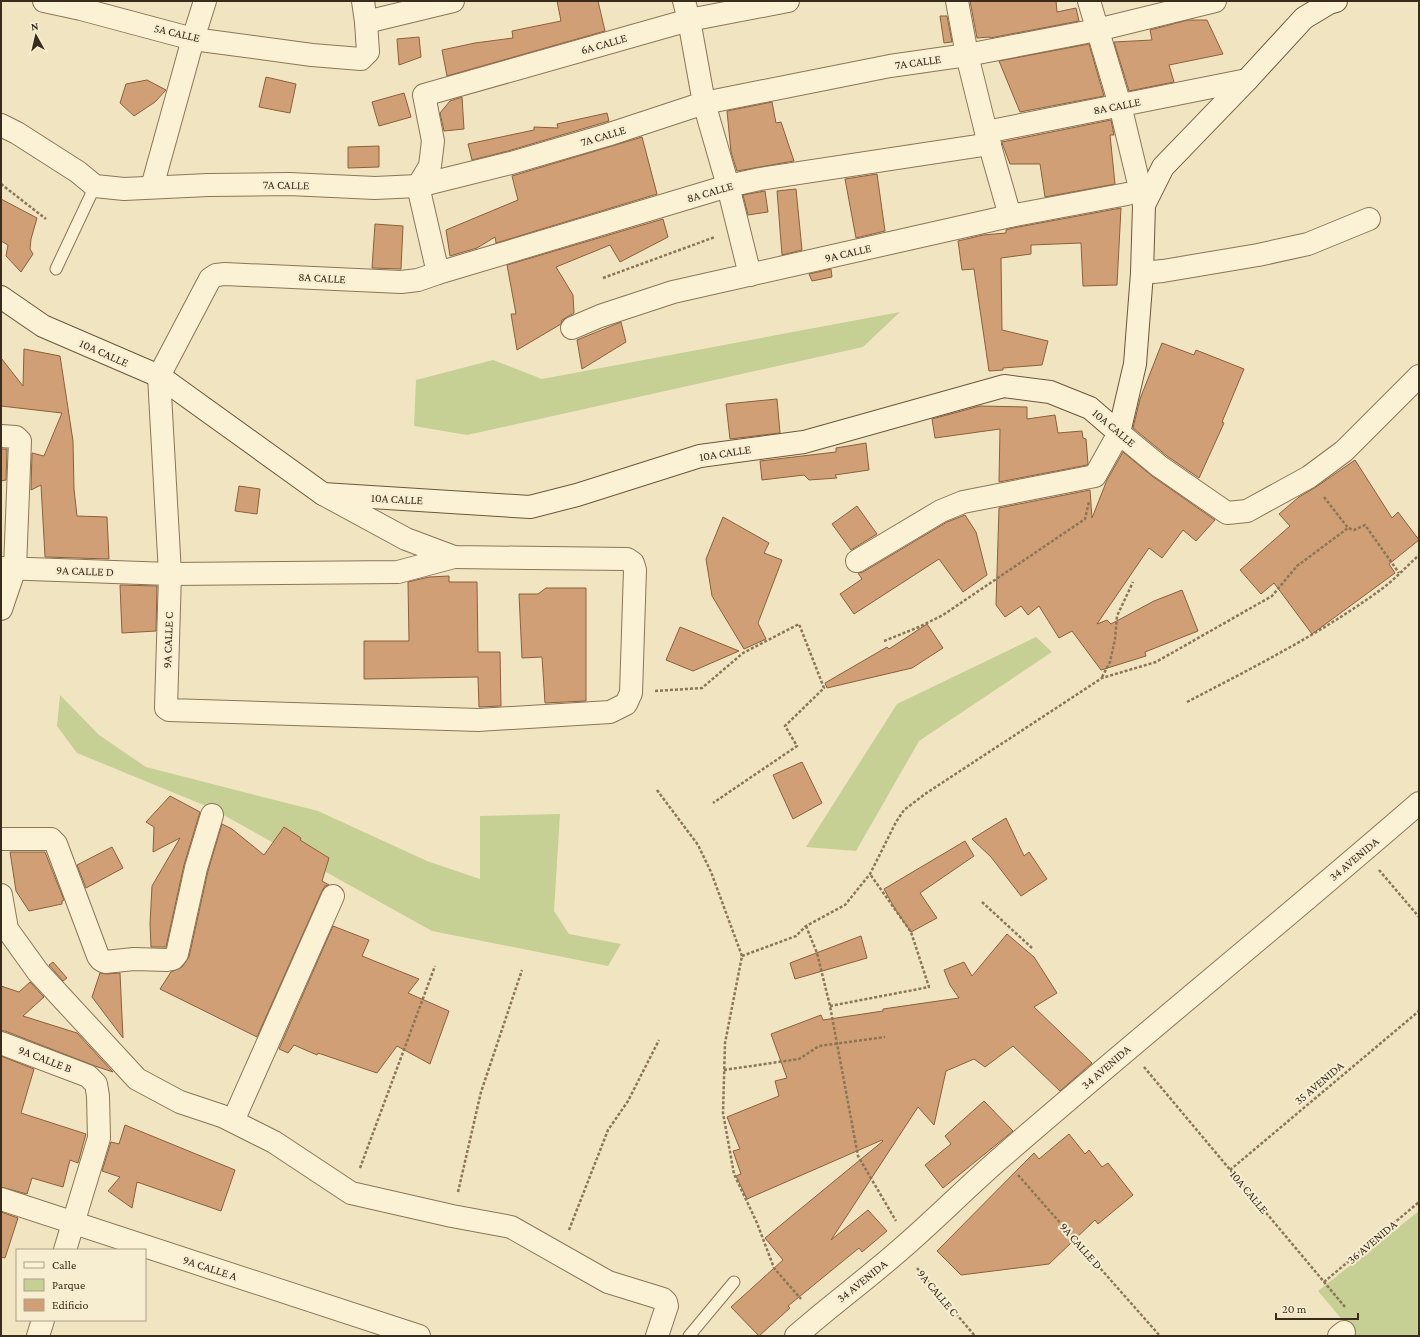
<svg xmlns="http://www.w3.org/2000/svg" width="1420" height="1337" font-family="'Crimson Pro',serif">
  <rect width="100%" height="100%" fill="#f1e5c1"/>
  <g fill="#c6cf94">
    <path d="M900 312 863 347 467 435 414 426 416 380 493 360 542 379Z"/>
    <path d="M1036 637 1052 652 919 741 856 851 806 847 897 704Z"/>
    <path d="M60 695 99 735 146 767 318 811 427 861 480 879V816L560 814 554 911 569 934 621 944 608 966 432 931 211 808 77 753 57 726Z"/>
    <path d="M1419 1211V1336H1356L1318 1291Z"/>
  </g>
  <g fill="#d19f75" stroke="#8c5f3c">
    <path d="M557 1H598L605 31 447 76 442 50 475 43 513 38 512 31 561 21Z"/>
    <path d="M970 1H1056L1057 12 1076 8 1079 21 990 38V37L977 38Z"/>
    <path d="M940 16H947L952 42 944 43Z"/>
    <path d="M1188 20H1207L1223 54 1169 65 1174 82 1129 91 1114 42 1152 40 1150 30Z"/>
    <path d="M419 37 421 57 399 65 397 39Z"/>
    <path d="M1089 44 1104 96 1020 112 999 61Z"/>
    <path d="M266 77 296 84 290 113 259 107Z"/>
    <path d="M147 80 166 90 155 102 134 116 120 103 126 84Z"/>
    <path d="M404 93 411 117 379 126 372 102Z"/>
    <path d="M462 97 464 129 444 131 440 113 450 101Z"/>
    <path d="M772 102 776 123 781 122 794 161 737 171 731 152 727 111Z"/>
    <path d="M607 113 609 121 508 151 472 160 468 144 534 130V127L558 128 557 124Z"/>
    <path d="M1111 120 1114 135H1110L1115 184 1045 197 1040 164H1010L1002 143V142Z"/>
    <path d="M642 137 657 194 496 243 495 237 477 248 450 256 446 230 518 200 512 176Z"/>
    <path d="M379 146V167L348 168V147Z"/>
    <path d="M877 174 885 231 856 238 845 179Z"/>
    <path d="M796 189 802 250 782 255 777 191Z"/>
    <path d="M765 191 768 212 748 215 743 195Z"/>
    <path d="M1 199 37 218 31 239 30 249 33 254 21 272 6 256 8 245 1 241Z"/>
    <path d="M1121 208 1117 285 1083 286 1081 243 1031 245V254L1001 258 1002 330 1048 341 1042 365 1003 368V370L989 371 974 269 962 270 958 241 983 235 1006 233V230L1013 228Z"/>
    <path d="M663 219 668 237 620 262 610 245 556 267 573 295 574 313 567 317 562 320 561 324 517 350 511 314H516L507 265Z"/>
    <path d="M375 224 403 226 401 269 372 268Z"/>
    <path d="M831 269 832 277 812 281 809 274Z"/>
    <path d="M621 322 626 342 582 369 577 340Z"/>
    <path d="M1162 343 1194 355 1196 350 1244 369 1222 422 1224 423 1199 478 1167 456 1133 428 1140 399Z"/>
    <path d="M24 349 60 356 73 441 74 489 77 516 107 517 109 559 45 557 41 485 31 490 32 453 44 456 62 413 1 406V358L23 386Z"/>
    <path d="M777 399 780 433 730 439 726 404Z"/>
    <path d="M980 406 1027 407V419L1055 415 1058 433 1082 431 1083 438 1086 439 1088 464 1087 465 999 482 1000 429 935 438 932 419Z"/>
    <path d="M866 443 869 470 835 475 837 478 809 480 804 475 762 480 760 461 836 452V448Z"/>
    <path d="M1 449H7L6 480 1 481Z"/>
    <path d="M1123 452 1152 476 1215 520 1196 541 1183 530 1162 558 1149 548 1097 624 1107 620 1111 624 1154 601 1182 590 1198 631 1145 652 1146 656 1101 670 1072 631 1059 638 1039 606 1028 615 1021 606 1005 617 996 605 999 508 1090 490 1092 518 1107 480Z"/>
    <path d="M1355 460 1392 518 1398 512 1419 540 1389 564 1395 573 1312 634 1274 583 1261 594 1240 570 1290 526 1279 514 1299 497 1316 487Z"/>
    <path d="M239 486 260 489 257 514 235 511Z"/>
    <path d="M857 506 877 534 851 550 832 524Z"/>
    <path d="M965 515 976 532 987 575 963 592 939 559 854 614 840 594 862 579 858 573 863 572 947 522Z"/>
    <path d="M723 517 769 543 764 553 782 560 758 623 766 639 744 649 712 596 706 559Z"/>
    <path d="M449 576V582H477L478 652H500L501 706 479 707 478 677 364 679V641H409L408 582 429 577Z"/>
    <path d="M120 585 157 586 156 631 122 633Z"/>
    <path d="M546 588H586V701L545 703 542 657 522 658 519 594H538Z"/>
    <path d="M927 624 943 648 912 668 827 688 825 683 887 647 889 649Z"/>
    <path d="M680 627 739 651 693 671 666 660Z"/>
    <path d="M802 762 822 803 793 819 773 775Z"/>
    <path d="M170 796 200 812 184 865 166 947H151L150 924 152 886 180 838 153 852 154 827 146 822Z"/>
    <path d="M1006 818 1024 856 1029 852 1047 879 1021 896 991 857 972 839Z"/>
    <path d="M222 824 232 829 264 855 284 827 301 838 300 840 329 858 322 881 329 885 325 886 322 891 257 1037 160 989 171 972 182 967 189 957 208 871Z"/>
    <path d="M965 841 974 856 920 893 937 918 911 932 895 909 884 889Z"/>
    <path d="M112 847 123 868 86 888 77 865Z"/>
    <path d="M10 852H45L64 900 62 901V904L29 911 16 891Z"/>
    <path d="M333 926 369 940 362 956 419 979 408 993 449 1011 430 1064 397 1046 377 1073 318 1053 317 1055 294 1045 288 1053 279 1049Z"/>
    <path d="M1007 934 1034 957 1057 993 1034 1007 1092 1063 1060 1091 1013 1046 985 1067 974 1059 946 1071 934 1125 918 1107 831 1240 868 1210 887 1231 862 1252 859 1248 788 1306 790 1308 759 1336 731 1307 783 1260 765 1238 883 1141 882 1140 747 1199 736 1176 741 1174 733 1151 740 1149 727 1117 779 1096 775 1081 787 1078 771 1034 821 1015 823 1020 883 1011V1009L959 998 950 985 944 970 964 962 972 976Z"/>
    <path d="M861 936 867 958 795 979 790 963Z"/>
    <path d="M53 962 67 978 63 981 49 965Z"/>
    <path d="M100 973 106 974 120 973 123 1038 92 997Z"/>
    <path d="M30 982 44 997 23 1016 77 1033 113 1072 95 1066 5 1031H1V986L19 992Z"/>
    <path d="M1 1056 34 1069 21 1113 86 1134 78 1163 70 1160 63 1187 32 1178 27 1194 1 1187Z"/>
    <path d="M984 1101 1013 1131 943 1188 925 1165 951 1144 945 1136Z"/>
    <path d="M125 1125 235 1170 221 1211 137 1182 132 1208 108 1191 120 1177 102 1171 111 1142 119 1144Z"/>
    <path d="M1069 1134 1085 1154 1089 1150 1102 1167 1108 1163 1133 1195 1098 1224 1095 1220 1049 1264 961 1275 937 1251 1034 1153 1039 1159Z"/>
    <path d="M1 1212 18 1218 5 1258 1 1257Z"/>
  </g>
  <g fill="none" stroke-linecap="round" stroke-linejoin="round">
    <defs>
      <g id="lane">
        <path d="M56 269 95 186"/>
        <path d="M689 1336 734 1282"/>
      </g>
      <g id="street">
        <path d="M44 1 81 9 193 39 312 55 361 59 368 52 366 22 363 1"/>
        <path d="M684 1 689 20 704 103 728 186 750 275"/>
        <path d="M957 1 967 55 986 132 1010 216"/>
        <path d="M1089 1 1120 105 1144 205"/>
        <path d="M366 22 453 1"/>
        <path d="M1 125 17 133 78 172 95 186 124 189 208 185 289 184 375 188 418 186 511 163 607 135 704 103 890 66 967 55 1097 30 1215 1"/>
        <path d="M986 132 1247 80"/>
        <path d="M152 187 193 39 205 1"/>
        <path d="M438 273 728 186 760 179 990 144"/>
        <path d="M1142 273 1163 271 1258 255 1308 244 1369 219"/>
        <path d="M572 328 600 316 673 292 1010 216 1127 194"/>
        <path d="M1 436 16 437 20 441 15 568 1 609"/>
        <path d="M323 494 406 539 454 557 627 559 633 563 635 570 631 693 626 704 610 712 478 720 169 710 166 708 170 574 159 376 210 279 216 275 225 274 401 282 418 280 438 273 418 186 430 166 433 141 424 95 689 20 788 1"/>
        <path d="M857 561 941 511 963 502 1095 476 1119 433 1159 466 1227 513 1247 511 1309 477 1344 451 1419 376"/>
        <path d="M1 568 170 574 398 572 454 557"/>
        <path d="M1 839H51L56 844 98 956 101 960 105 962 134 959 167 960 173 959 177 954 196 868 212 815"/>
        <path d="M1 895 7 929 38 972 137 1079 180 1102 222 1116 274 1142 351 1193 452 1216 511 1227 608 1282 663 1299 666 1302 667 1306 657 1336"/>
        <path d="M1 1043 88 1076 96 1084 98 1096 99 1138 65 1250"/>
        <path d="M233 1121 333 896"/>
        <path d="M1 1199 419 1336"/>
        <path d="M38 1336 43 1320"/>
        <path d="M796 1336C830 1306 867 1279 901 1249 936 1219 969 1185 1004 1155 1141 1036 1282 922 1419 803"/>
        <path d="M1339 1336 1344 1332"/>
      </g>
      <path id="secondary" d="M1 297 43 326 159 376 323 494 530 507 577 495 700 456 804 442 1004 386 1050 392 1090 408 1119 433 1135 364 1142 273 1144 205 1163 167 1247 80 1304 18 1329 3 1336 1"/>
    </defs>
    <use href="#lane" stroke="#8b7557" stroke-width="13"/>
    <use href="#street" stroke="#8b7557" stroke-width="24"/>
    <use href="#secondary" stroke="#6d563b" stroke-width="24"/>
    <g stroke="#8b7557" stroke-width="2.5" stroke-dasharray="3 2" stroke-linecap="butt">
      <path d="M1 184 46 219"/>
      <path d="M603 278 715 237"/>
      <path d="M1324 497 1348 528 1354 530 1365 525 1399 573"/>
      <path d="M884 641 919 627 943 615 1085 519 1089 502"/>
      <path d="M1102 677 1110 662 1115 639 1117 616 1133 582"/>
      <path d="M655 691 702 688 743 653 799 624 824 688 785 726 797 746 713 803"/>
      <path d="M1187 702C1254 667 1322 633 1383 588 1396 578 1407 566 1419 555"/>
      <path d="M657 790 698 845 711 872 742 956 725 1043 723 1113 734 1174 757 1223 774 1268 801 1299"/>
      <path d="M1379 870 1419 917"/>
      <path d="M982 902 1032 948"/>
      <path d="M806 926 817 953 830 1006 858 1156 896 1221"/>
      <path d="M742 956 796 936 806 926 845 905 870 874 896 822 904 810 925 794 1102 678 1156 662 1272 596 1297 566 1348 528"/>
      <path d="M830 1006 929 987 911 932 870 874"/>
      <path d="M1144 1067 1345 1307"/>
      <path d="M724 1070 799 1059 819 1046 885 1037"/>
      <path d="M360 1168 435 966"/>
      <path d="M1230 1170 1419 1011"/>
      <path d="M1018 1175 1160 1336"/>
      <path d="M458 1192 481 1092 522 970"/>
      <path d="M569 1230 608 1130 628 1101 659 1040"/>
      <path d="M917 1268 975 1336"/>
      <path d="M1324 1282 1419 1202"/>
    </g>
    <use href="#lane" stroke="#fbf1d5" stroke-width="11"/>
    <use href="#street" stroke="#fbf1d5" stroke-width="22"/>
    <use href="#secondary" stroke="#fbf1d5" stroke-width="22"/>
  </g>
  <g text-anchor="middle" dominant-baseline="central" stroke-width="4" stroke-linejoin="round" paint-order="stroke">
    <g font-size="12" fill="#3a2c1d" stroke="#f7eed1">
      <text transform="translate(177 33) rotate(13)">5A CALLE</text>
      <text transform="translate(604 44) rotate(-16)">6A CALLE</text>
      <text transform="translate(918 62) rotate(-8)">7A CALLE</text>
      <text transform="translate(1117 106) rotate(-11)">8A CALLE</text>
      <text transform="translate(603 136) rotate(-17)">7A CALLE</text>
      <text transform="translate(286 185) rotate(1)">7A CALLE</text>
      <text transform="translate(710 192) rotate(-16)">8A CALLE</text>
      <text transform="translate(848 253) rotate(-13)">9A CALLE</text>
      <text transform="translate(322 278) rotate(3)">8A CALLE</text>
      <text transform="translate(104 353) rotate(24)">10A CALLE</text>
      <text transform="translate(1114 428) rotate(40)">10A CALLE</text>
      <text transform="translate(725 453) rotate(-9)">10A CALLE</text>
      <text transform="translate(397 499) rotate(3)">10A CALLE</text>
      <text transform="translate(85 571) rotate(2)">9A CALLE D</text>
      <text transform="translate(168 640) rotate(-88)">9A CALLE C</text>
      <text transform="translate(1354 859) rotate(-40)">34 AVENIDA</text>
      <text transform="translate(45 1059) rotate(21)">9A CALLE B</text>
      <text transform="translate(1106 1067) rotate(-41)">34 AVENIDA</text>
      <text transform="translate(1319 1083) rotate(-40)">35 AVENIDA</text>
      <text transform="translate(1249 1192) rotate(50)">10A CALLE</text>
      <text transform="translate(1372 1242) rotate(-40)">36 AVENIDA</text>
      <text transform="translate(1081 1246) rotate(49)">9A CALLE D</text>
      <text transform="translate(210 1268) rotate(18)">9A CALLE A</text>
      <text transform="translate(862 1281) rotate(-39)">34 AVENIDA</text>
      <text transform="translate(938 1293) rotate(50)">9A CALLE C</text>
    </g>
  </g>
  <rect width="1420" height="1337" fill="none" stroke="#3a2c1d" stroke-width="4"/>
  <rect x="16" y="1249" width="130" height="72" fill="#f7eed1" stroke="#aba089"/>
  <rect x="24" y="1262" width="20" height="6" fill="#fbf1d5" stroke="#aba089"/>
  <text x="52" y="1269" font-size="12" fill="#3a2c1d">Calle</text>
  <rect x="24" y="1279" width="20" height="12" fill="#c6cf94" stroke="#aba089"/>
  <text x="52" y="1289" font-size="12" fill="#3a2c1d">Parque</text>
  <rect x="24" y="1299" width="20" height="12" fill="#d19f75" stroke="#aba089"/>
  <text x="52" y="1309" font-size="12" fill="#3a2c1d">Edificio</text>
  <g transform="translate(36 36) rotate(352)" stroke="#f7eed1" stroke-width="3" paint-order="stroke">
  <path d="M0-3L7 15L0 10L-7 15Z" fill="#3a2c1d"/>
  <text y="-6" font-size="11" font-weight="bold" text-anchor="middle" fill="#3a2c1d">N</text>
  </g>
  <path d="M1276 1313v6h82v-6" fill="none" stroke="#3a2c1d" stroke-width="2"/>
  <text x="1282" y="1313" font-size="12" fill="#3a2c1d" stroke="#f7eed1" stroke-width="3" paint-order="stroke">20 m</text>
</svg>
